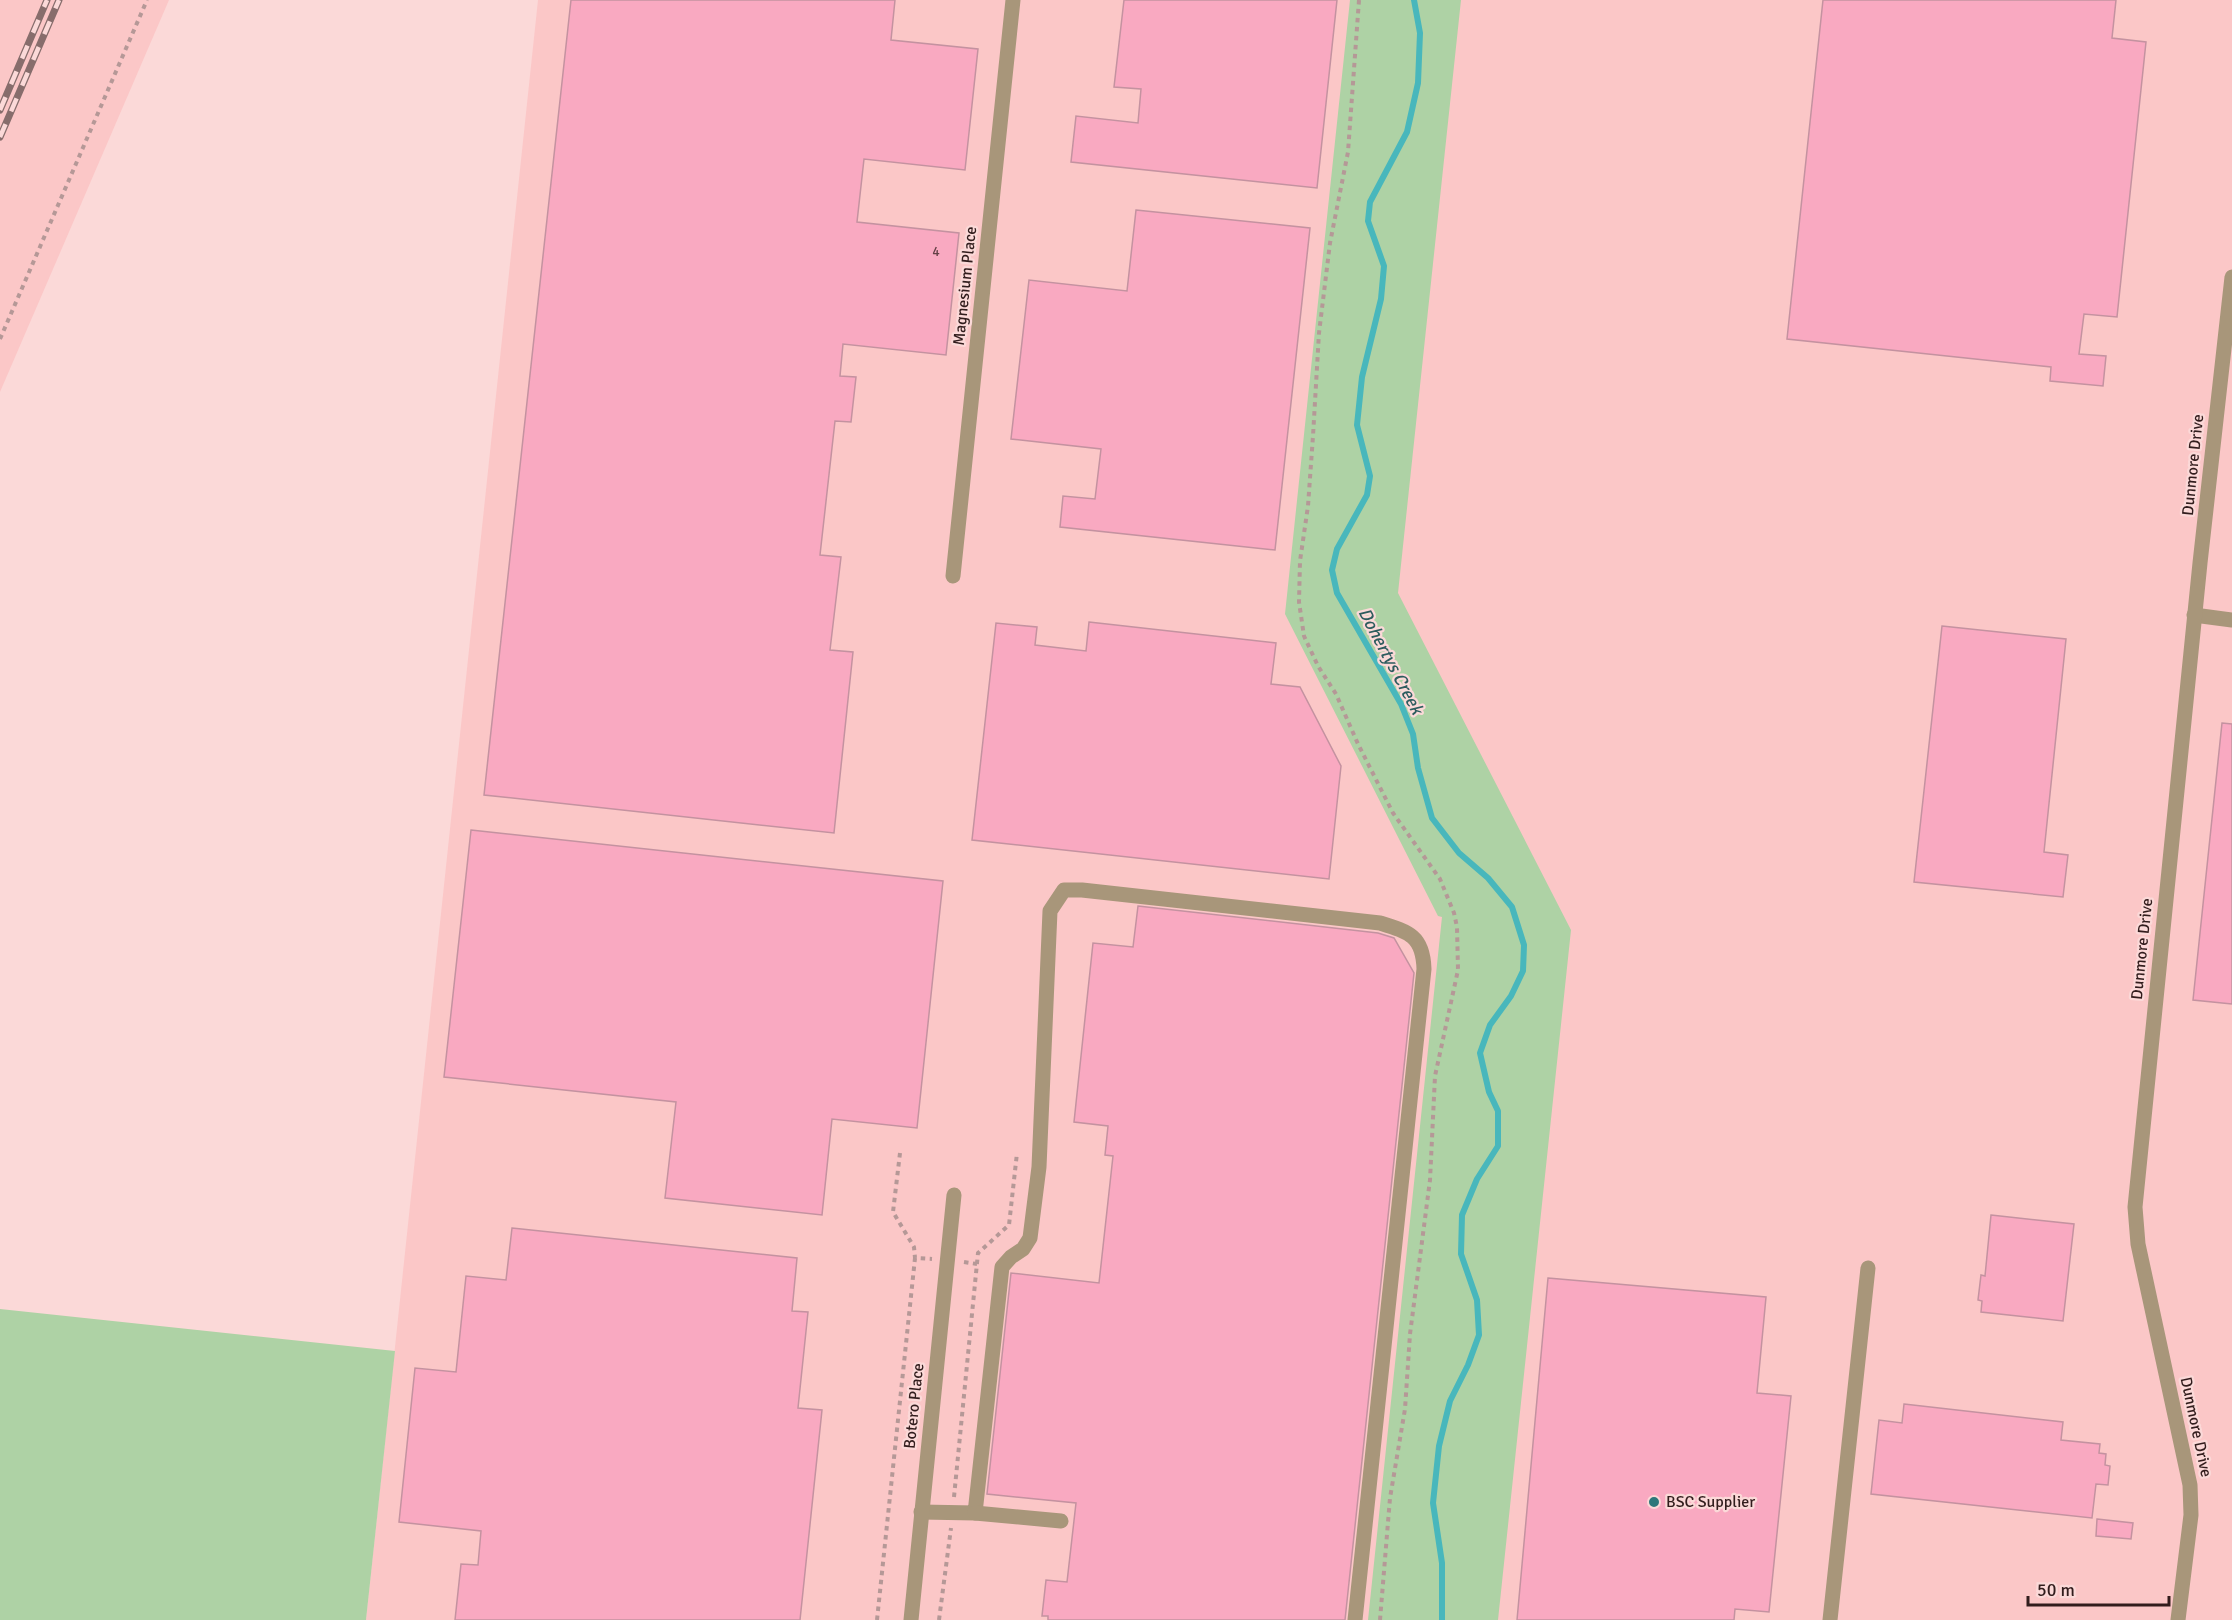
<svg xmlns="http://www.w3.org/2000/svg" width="2232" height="1620" font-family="Signika,sans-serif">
  <rect width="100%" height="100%" fill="#fbd9d8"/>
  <g fill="#fbc7c7">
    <path d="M0 0H169L0 392Z"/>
    <path d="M538 0H2232V1620H366Z"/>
  </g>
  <g fill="#aed2a5">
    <path d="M1350 0H1461L1398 593 1571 930 1498 1620H1368L1442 917 1438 916 1285 614Z"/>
    <path d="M0 1309 395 1351 366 1620H0Z"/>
  </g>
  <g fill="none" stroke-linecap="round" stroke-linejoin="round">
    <path stroke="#48b7bc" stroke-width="6" d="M1414 0 1420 33 1418 83 1407 132 1370 202 1368 221 1384 266 1381 299 1362 377 1357 425 1370 476 1367 495 1337 549 1332 570 1337 593 1401 704 1413 734 1418 768 1432 818 1459 853 1488 878 1512 907 1524 945 1523 971 1511 996 1490 1025 1480 1053 1489 1092 1498 1111V1146L1477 1179 1462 1215 1461 1254 1477 1300 1479 1335 1468 1365 1450 1401 1439 1446 1433 1503 1442 1563V1620"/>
  </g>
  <g fill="#f9a9c1" stroke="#c492a0" stroke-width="1.5">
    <path d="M571 0H895L891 40 978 49 965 170 864 159 857 222 959 233 946 355 843 344 840 376 856 377 851 422 835 421 820 555 841 557 830 650 853 652 834 833 484 795Z"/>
    <path d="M1124 0H1337L1317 188 1071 162 1076 116 1138 123 1141 89 1114 87Z"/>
    <path d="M1823 0H2116L2112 38 2146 42 2117 317 2084 314 2079 354 2106 356 2103 386 2050 381 2051 367 1787 339Z"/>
    <path d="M1136 210 1310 228 1275 550 1060 527 1063 496 1095 499 1101 449 1011 439 1029 280 1127 291Z"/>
    <path d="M1089 622 1276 643 1271 684 1300 687 1341 766 1329 879 972 840 996 623 1037 627 1035 645 1086 651Z"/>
    <path d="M1942 626 2066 639 2044 852 2068 855 2063 897 1914 882Z"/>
    <path d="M2222 723 2232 724V1004L2193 1000Z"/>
    <path d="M471 830 943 881 917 1128 832 1119 822 1215 665 1198 676 1102 444 1077Z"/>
    <path d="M1138 906 1378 933 1394 938 1414 973 1345 1620H1048V1616H1042L1046 1580 1067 1582 1076 1503 987 1494 1011 1273 1099 1283 1113 1156 1105 1155 1108 1126 1074 1122 1093 943 1133 947Z"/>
    <path d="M1991 1215 2074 1224 2063 1321 1981 1312 1982 1301 1978 1300 1981 1275 1985 1276Z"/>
    <path d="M512 1228 797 1258 792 1311 808 1312 798 1408 822 1410 800 1620H455L461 1564 478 1565 481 1531 399 1522 415 1368 456 1372 466 1276 506 1280Z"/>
    <path d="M1548 1278 1766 1297 1757 1393 1791 1396 1769 1612 1735 1609 1734 1620H1517Z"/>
    <path d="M1904 1404 2063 1422 2061 1440 2100 1444 2099 1453 2106 1454 2105 1465 2110 1466 2108 1485 2096 1484 2092 1518 1871 1494 1879 1420 1902 1423Z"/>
    <path d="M2097 1519 2133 1523 2131 1539 2096 1536Z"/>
  </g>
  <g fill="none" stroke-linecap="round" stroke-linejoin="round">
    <g stroke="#b59897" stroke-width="4" stroke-dasharray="4.5 4.5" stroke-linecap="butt">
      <path d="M1359 0 1348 152 1330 243 1319 333 1313 436 1308 506 1300 561 1299 602 1304 636 1318 666 1336 694 1358 744 1393 813 1440 879 1454 913 1457 927 1458 970 1435 1076 1430 1180 1410 1334 1405 1409 1390 1498 1380 1620"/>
      <path d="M0 339 147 0"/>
      <path d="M900 1153 893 1212 914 1247 915 1258 932 1259"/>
      <path d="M964 1262 977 1264"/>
      <path d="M954 1497 978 1253 1009 1225 1017 1153"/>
      <path d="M877 1620 915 1258"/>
      <path d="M939 1620 951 1528"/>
    </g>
    <g stroke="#a8967a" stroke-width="15">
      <path d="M953 576 1013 0"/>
      <path d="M2194 615 2232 620"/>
      <path d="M921 1512 975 1513 1002 1267 1011 1257 1023 1249 1030 1238 1039 1167 1050 911 1064 890H1082L1380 923C1409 932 1423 936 1424 969L1355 1620"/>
      <path d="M975 1513 1061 1521"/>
      <path d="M911 1620 954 1195"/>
      <path d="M1830 1620 1868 1268"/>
      <path d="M2178 1620 2191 1515 2190 1485 2138 1244 2135 1207 2200 563 2232 277"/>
    </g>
    <defs>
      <g id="rail">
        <path d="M0 110 47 0"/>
        <path d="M0 137 59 0"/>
      </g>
    </defs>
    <use href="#rail" stroke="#876d6c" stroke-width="7"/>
    <use href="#rail" stroke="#fbd9d8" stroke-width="4.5" stroke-dasharray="14" stroke-linecap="butt"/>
  </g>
  <circle fill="#2d777a" stroke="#fbd9d8" stroke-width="2" cx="1654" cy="1502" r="6"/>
  <g text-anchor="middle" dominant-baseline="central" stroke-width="4.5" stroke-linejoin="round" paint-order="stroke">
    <g font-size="14" fill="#644046">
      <text x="936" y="251">4</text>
    </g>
    <g font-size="16" fill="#321d1d" stroke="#fbd9d8">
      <text transform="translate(965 286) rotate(-84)">Magnesium Place</text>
      <text transform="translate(2193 465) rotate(-84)">Dunmore Drive</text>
      <text transform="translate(2142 949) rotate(-84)">Dunmore Drive</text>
      <text transform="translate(914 1406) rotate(-84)">Botero Place</text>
      <text transform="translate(2196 1427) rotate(78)">Dunmore Drive</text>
    </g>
    <g font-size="16" fill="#321d1d" stroke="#fbd9d8" text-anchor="start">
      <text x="1666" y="1502">BSC Supplier</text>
    </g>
    <g font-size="18" font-style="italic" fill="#2d5c5e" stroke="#fbd9d8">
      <text transform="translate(1391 661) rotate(62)">Dohertys Creek</text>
    </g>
  </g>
  <path d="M2028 1596v9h141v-9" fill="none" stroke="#321d1d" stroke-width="3"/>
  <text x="2037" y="1596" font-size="18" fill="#321d1d" stroke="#fbd9d8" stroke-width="4.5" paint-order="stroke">50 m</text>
</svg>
